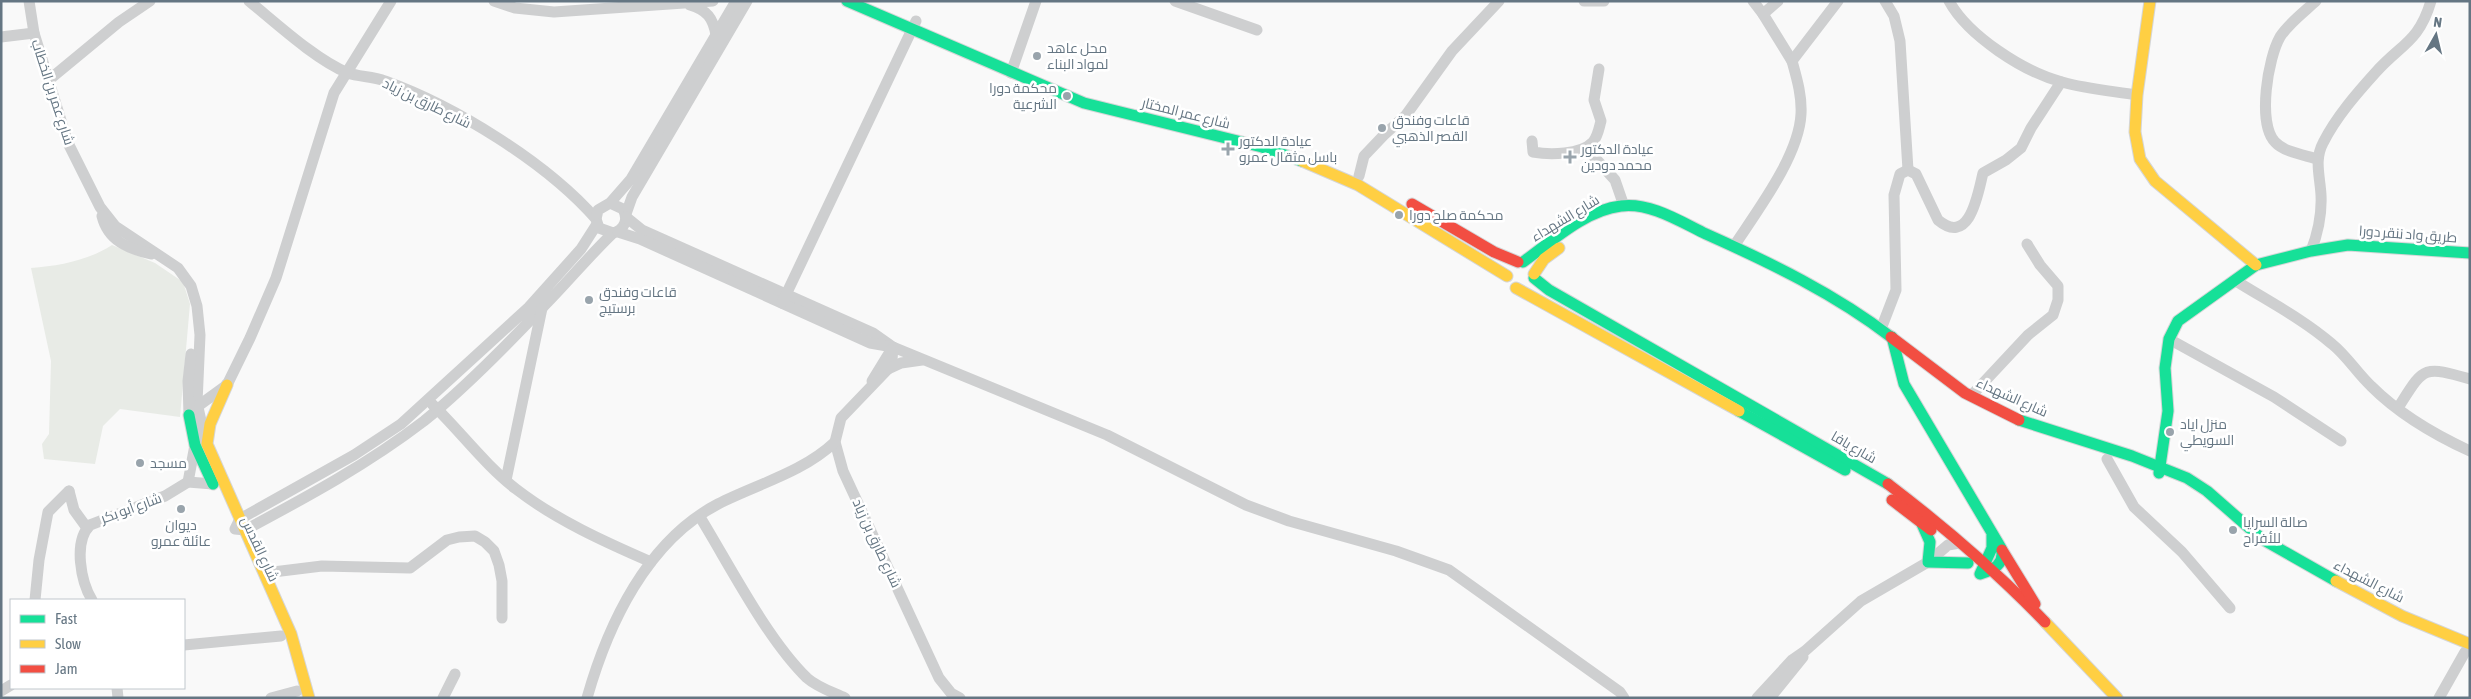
<svg xmlns="http://www.w3.org/2000/svg" width="2471" height="699" font-family="'Asap Condensed',Cairo,sans-serif">
  <rect width="100%" height="100%" fill="#f9f9f9"/>
  <path fill="#e8ebe6" d="M112 245 155 263 183 282 190 304 180 417 120 409 103 426 95 464 44 459 42 444 49 434 51 361 31 268C59 266 89 260 112 245Z"/>
  <g fill="none" stroke-linecap="round" stroke-linejoin="round">
    <defs>
      <g id="fast">
        <path d="M847 1 1084 103 1262 147 1302 161"/>
        <path d="M1523 262C1551 242 1585 210 1621 206 1650 202 1681 222 1706 234 1771 263 1835 294 1891 337"/>
        <path d="M1534 278 1549 290 1888 484"/>
        <path d="M1892 337 1904 384 2001 548C2006 564 1993 570 1980 574L1992 548V535"/>
        <path d="M1739 411 1845 470"/>
        <path d="M189 415 195 445 213 484"/>
        <path d="M2019 420 2132 456 2187 478 2207 491 2262 539 2336 581"/>
        <path d="M2159 473 2168 411 2165 368 2169 339 2178 321 2256 265 2311 251 2348 245 2470 253"/>
        <path d="M1922 524 1930 542 1928 562 1968 563"/>
      </g>
      <g id="slow">
        <path d="M2150 1 2137 95 2135 132 2140 159 2155 181 2256 265"/>
        <path d="M1302 161 1358 185 1507 276"/>
        <path d="M1534 274 1544 259 1559 248"/>
        <path d="M1516 288 1739 411"/>
        <path d="M227 385 210 424 207 444 291 634 309 698"/>
        <path d="M2336 581 2402 616 2470 644"/>
        <path d="M2045 622 2117 698"/>
      </g>
      <g id="jam">
        <path d="M1412 204 1494 252 1518 262"/>
        <path d="M1891 337 1965 393 2019 420"/>
        <path d="M1888 484C1943 526 1997 572 2045 622"/>
        <path d="M1892 500 1931 530"/>
        <path d="M2002 550 2035 604"/>
      </g>
    </defs>
    <use href="#fast" stroke="#d5d6d7" stroke-width="13"/>
    <use href="#slow" stroke="#d5d6d7" stroke-width="13"/>
    <use href="#jam" stroke="#d5d6d7" stroke-width="13"/>
    <g stroke="#cecfd0" stroke-width="11">
      <path d="M29 1 34 33 68 143 100 207 115 226 178 268 191 286 197 306 200 335 197 403 206 443"/>
      <path d="M249 1C276 23 316 60 348 73 359 77 373 76 385 81 455 106 547 163 596 219"/>
      <path d="M494 1 515 8 554 12 713 1"/>
      <path d="M1175 1 1257 30"/>
      <path d="M1584 1H1604"/>
      <path d="M1753 1 1763 14"/>
      <path d="M1778 1 1763 14 1792 61"/>
      <path d="M1885 1 1894 16 1900 41 1908 170"/>
      <path d="M1949 1C1968 36 2024 72 2062 82 2086 89 2112 91 2137 95"/>
      <path d="M2316 1C2304 12 2288 24 2280 37 2268 58 2257 123 2275 142 2284 152 2304 155 2317 159"/>
      <path d="M690 5C707 10 713 18 716 35"/>
      <path d="M1 37 34 33"/>
      <path d="M1011 73 1036 1"/>
      <path d="M50 79 119 22 150 1"/>
      <path d="M1532 141 1533 152C1549 155 1581 155 1593 142 1598 136 1599 128 1601 121L1594 100 1599 69"/>
      <path d="M1586 148 1615 180 1624 206"/>
      <path d="M1359 176 1364 156 1384 135 1406 115 1452 51 1499 1"/>
      <path d="M610 203 623 209C629 220 624 230 613 233L599 228 596 219 598 210 610 203 631 179 736 1"/>
      <path d="M626 214 632 197 747 1"/>
      <path d="M102 216C108 241 129 249 151 254"/>
      <path d="M626 217 642 230 873 333 890 345"/>
      <path d="M597 224 581 249 529 307 401 424 354 455 240 519 235 529 245 530C307 497 368 464 424 421 466 387 505 347 542 308 566 284 588 257 613 233"/>
      <path d="M618 232 640 239 870 343 893 347 1107 435 1246 505 1289 521 1396 551 1449 570 1620 692 1624 698"/>
      <path d="M1734 246C1757 211 1799 156 1801 114 1802 96 1797 79 1792 61L1838 1"/>
      <path d="M2311 251C2318 233 2322 215 2321 195 2320 176 2314 160 2323 143 2336 117 2357 93 2376 72 2401 44 2419 42 2431 1"/>
      <path d="M2236 281C2268 301 2303 319 2332 344 2347 356 2357 373 2371 386 2398 413 2435 435 2470 451"/>
      <path d="M782 303 916 21"/>
      <path d="M1881 329 1896 290 1894 195 1900 174 1908 170 1916 174 1938 220C1970 247 1978 193 1983 173L2006 160 2021 148 2031 128 2061 82"/>
      <path d="M2169 339 2274 397 2341 441"/>
      <path d="M893 347 892 360 888 369 841 418 835 442 843 471 939 678 951 693 960 698"/>
      <path d="M888 369 901 363 922 360"/>
      <path d="M872 381 891 350"/>
      <path d="M1971 396 2028 335 2053 315 2058 300V286L2040 265 2027 244"/>
      <path d="M432 404C461 432 484 464 516 489 556 520 605 542 651 562"/>
      <path d="M2398 408C2424 367 2422 365 2470 379"/>
      <path d="M194 409 227 385 250 338 276 278 334 93 391 1"/>
      <path d="M189 415 188 381 191 354"/>
      <path d="M2107 459 2134 507 2182 552 2230 608"/>
      <path d="M506 480 542 308"/>
      <path d="M188 482 195 445"/>
      <path d="M69 491 74 510 87 528"/>
      <path d="M700 517C730 566 767 639 807 678 817 687 832 692 845 698"/>
      <path d="M265 573 322 566 410 568 447 540 459 537 475 536 485 542 494 551 499 565 502 581V618"/>
      <path d="M35 600 39 560 48 512 69 491"/>
      <path d="M92 600C81 582 73 542 90 525L165 496 188 482 213 484"/>
      <path d="M184 645 281 636"/>
      <path d="M117 688 118 698"/>
      <path d="M1 691 11 685"/>
      <path d="M271 698 297 691"/>
      <path d="M443 698 455 674"/>
      <path d="M587 698C608 624 647 541 718 504 757 484 802 473 835 442"/>
      <path d="M1757 698 1792 660 1805 651 1861 601 1928 562 1948 545 1960 543"/>
      <path d="M1770 698 1803 657"/>
      <path d="M2439 698 2465 652"/>
    </g>
    <use href="#fast" stroke="#16e098" stroke-width="11"/>
    <use href="#slow" stroke="#ffcf43" stroke-width="11"/>
    <use href="#jam" stroke="#f24e42" stroke-width="11"/>
  </g>
  <g fill="#99a4ac" stroke="#fff" stroke-width="2">
    <circle cx="1037" cy="56" r="5"/>
    <circle cx="1067" cy="96" r="5"/>
    <circle cx="1382" cy="128" r="5"/>
    <path d="M1225.5 141.5h5v5h5v5h-5v5h-5v-5h-5v-5h5z"/>
    <path d="M1567.5 149.5h5v5h5v5h-5v5h-5v-5h-5v-5h5z"/>
    <circle cx="1399" cy="215" r="5"/>
    <circle cx="589" cy="300" r="5"/>
    <circle cx="2170" cy="432" r="5"/>
    <circle cx="140" cy="463" r="5"/>
    <circle cx="181" cy="509" r="5"/>
    <circle cx="2233" cy="530" r="5"/>
  </g>
  <g text-anchor="middle" dominant-baseline="central" stroke-width="5" stroke-linejoin="round" paint-order="stroke">
    <g font-size="14" fill="#657683" stroke="#fff" text-anchor="start">
      <text x="1047" y="48">محل عاهد<tspan x="1047" dy="16">لمواد البناء</tspan></text>
      <text x="1057" y="88" text-anchor="end">محكمة دورا<tspan x="1057" dy="16">الشرعية</tspan></text>
      <text x="1392" y="120">قاعات وفندق<tspan x="1392" dy="16">القصر الذهبي</tspan></text>
      <text x="1239" y="141">عيادة الدكتور<tspan x="1239" dy="16">باسل مثقال عمرو</tspan></text>
      <text x="1581" y="149">عيادة الدكتور<tspan x="1581" dy="16">محمد دودين</tspan></text>
      <text x="1409" y="215">محكمة صلح دورا</text>
      <text x="599" y="292">قاعات وفندق<tspan x="599" dy="16">برستيج</tspan></text>
      <text x="2180" y="424">منزل اياد<tspan x="2180" dy="16">السويطي</tspan></text>
      <text x="150" y="463">مسجد</text>
      <text x="2243" y="522">صالة السرايا<tspan x="2243" dy="16">للأفراح</tspan></text>
      <text x="181" y="525" text-anchor="middle">ديوان<tspan x="181" dy="16">عائلة عمرو</tspan></text>
    </g>
    <g font-size="14" fill="#657683" stroke="#fff">
      <text transform="translate(53 92) rotate(72)">شارع عمر بن الخطاب</text>
      <text transform="translate(427 103) rotate(26)">شارع طارق بن زياد</text>
      <text transform="translate(1186 113) rotate(14)">شارع عمر المختار</text>
      <text transform="translate(1565 218) rotate(-31)">شارع الشهداء</text>
      <text transform="translate(2408 234) rotate(4)">طريق واد ننقر دورا</text>
      <text transform="translate(2012 397) rotate(24)">شارع الشهداء</text>
      <text transform="translate(1854 447) rotate(30)">شارع يافا</text>
      <text transform="translate(131 508) rotate(-20)">شارع أبو بكر</text>
      <text transform="translate(877 543) rotate(65)">شارع طارق بن زياد</text>
      <text transform="translate(260 549) rotate(65)">شارع القدس</text>
      <text transform="translate(2369 581) rotate(27)">شارع الشهداء</text>
    </g>
  </g>
  <rect width="2471" height="699" fill="none" stroke="#657683" stroke-width="5"/>
  <rect x="10" y="599" width="175" height="90" fill="#ffffff" stroke="#c1c8cd"/>
  <rect x="20" y="615" width="25" height="8" fill="#16e098" stroke="#c1c8cd"/>
  <text x="55" y="624" font-size="15" fill="#657683">Fast</text>
  <rect x="20" y="640" width="25" height="8" fill="#ffcf43" stroke="#c1c8cd"/>
  <text x="55" y="649" font-size="15" fill="#657683">Slow</text>
  <rect x="20" y="665" width="25" height="8" fill="#f24e42" stroke="#c1c8cd"/>
  <text x="55" y="674" font-size="15" fill="#657683">Jam</text>
  <g transform="translate(2436 35) rotate(8)" stroke="#ffffff" stroke-width="4" paint-order="stroke">
  <path d="M0-4L9 19L0 12L-9 19Z" fill="#657683"/>
  <text y="-8" font-size="14" font-weight="bold" text-anchor="middle" fill="#657683">N</text>
  </g>
</svg>
